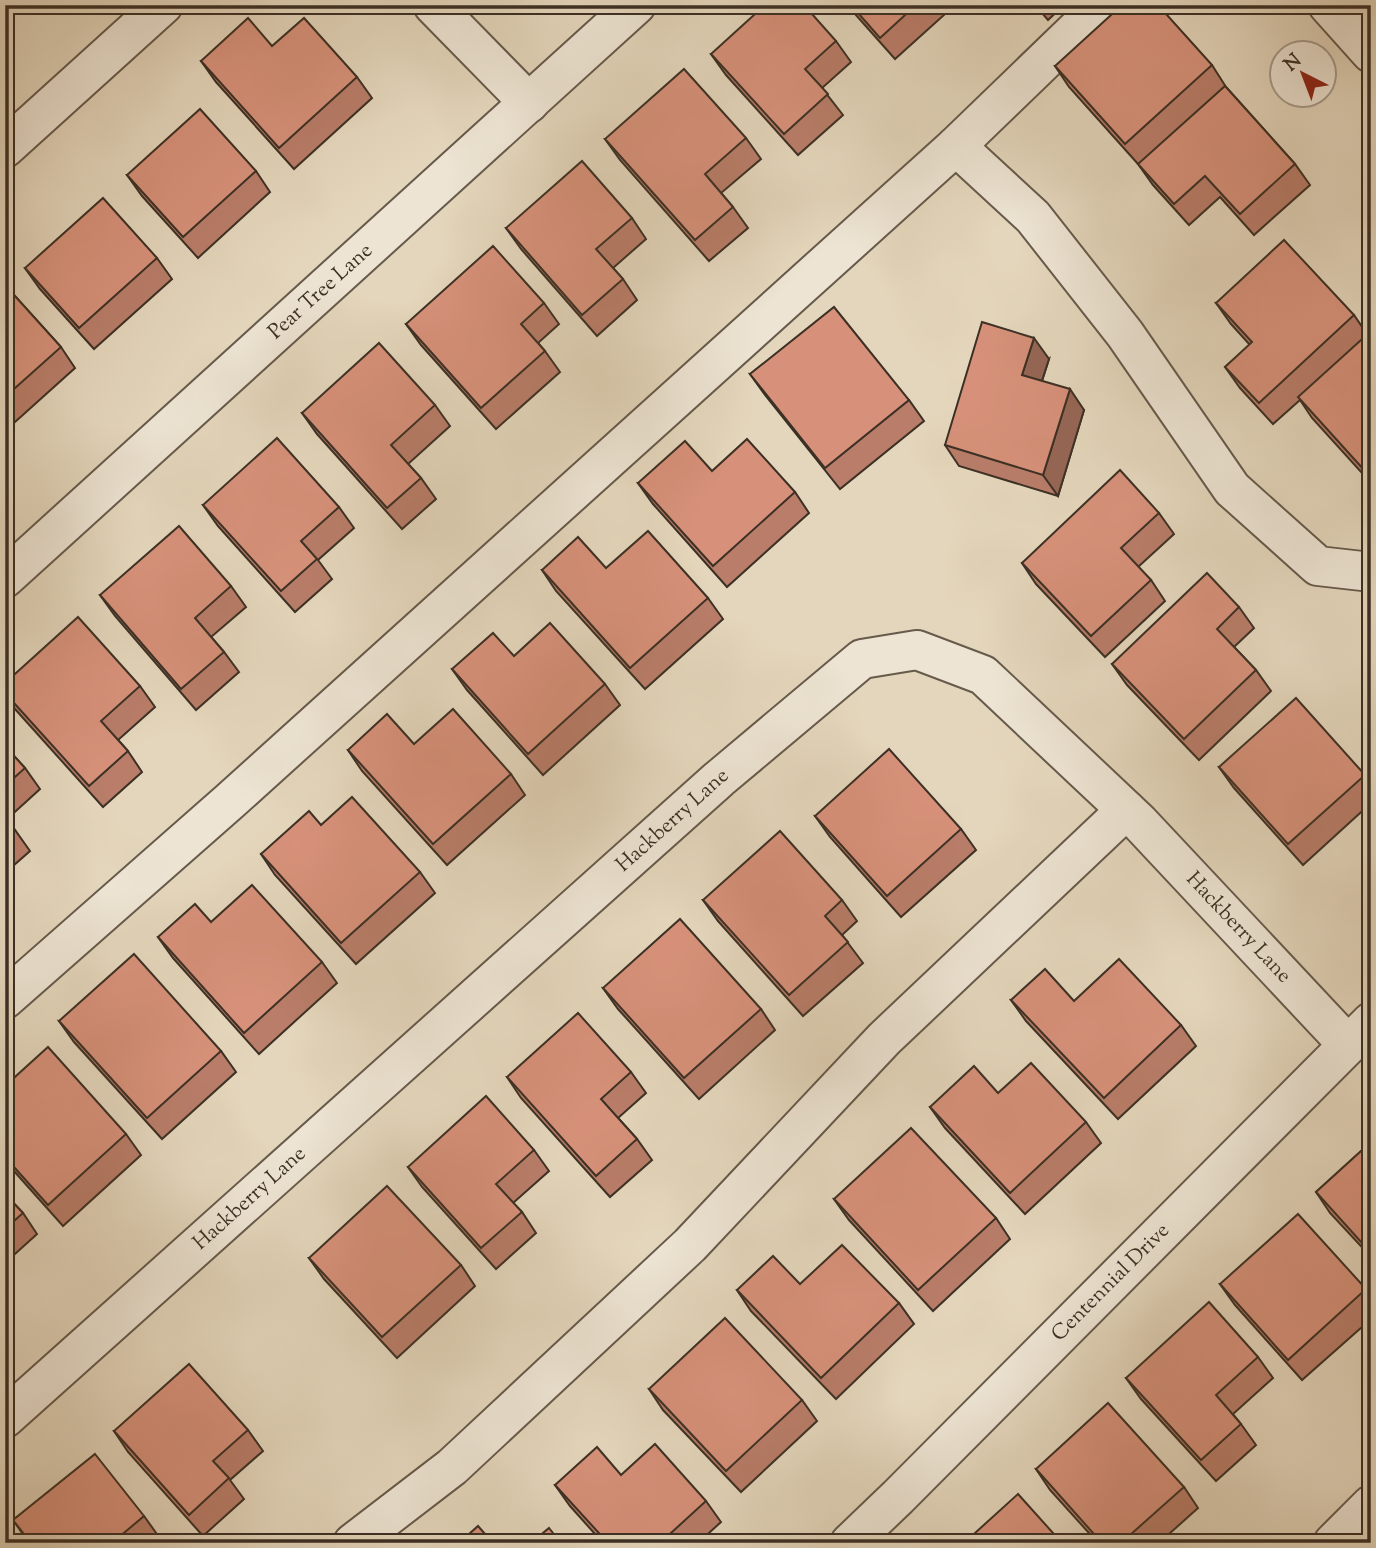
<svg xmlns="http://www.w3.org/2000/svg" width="1376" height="1548" font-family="'Sorts Mill Goudy',serif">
  <rect width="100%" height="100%" fill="#e4d6bc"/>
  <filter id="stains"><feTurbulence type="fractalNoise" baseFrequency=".00286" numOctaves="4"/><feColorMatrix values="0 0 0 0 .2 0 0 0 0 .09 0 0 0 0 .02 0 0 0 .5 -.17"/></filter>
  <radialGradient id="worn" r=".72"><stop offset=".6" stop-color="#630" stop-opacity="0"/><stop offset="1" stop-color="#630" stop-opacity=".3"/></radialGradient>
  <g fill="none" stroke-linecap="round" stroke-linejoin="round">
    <defs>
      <g id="minor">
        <path d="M433 5 529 103"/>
        <path d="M1328 5 1371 53"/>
        <path d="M956 146 1033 217 1125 334 1232 489 1318 566 1371 572"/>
        <path d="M5 148 163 5"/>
        <path d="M5 578 636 5"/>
        <path d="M5 999 230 801 956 146 1102 5"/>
        <path d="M5 1418 719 779 862 659 917 650 983 675 1139 822 1348 1045"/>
        <path d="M353 1543 452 1467 690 1245 884 1039 1126 810"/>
        <path d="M850 1543 898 1497 1371 1022"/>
        <path d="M1333 1543 1371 1505"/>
      </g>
    </defs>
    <use href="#minor" stroke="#665a4b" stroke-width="42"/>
    <use href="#minor" stroke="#ede4d3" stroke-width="38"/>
  </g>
  <g fill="#b97d69" stroke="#3c3025" stroke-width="2">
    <path d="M847 5H955L895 59Z"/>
    <path d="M1035 5H1064L1048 20Z"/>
    <path d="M836 41 851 62 822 88 843 115 798 155 726 75 711 54Z"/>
    <path d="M272 46 357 77 372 98 294 169 216 82 201 61Z"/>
    <path d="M1212 65 1226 87 1295 164 1310 185 1254 235 1220 197 1189 225 1153 185 1138 164 1069 87 1055 66Z"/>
    <path d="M746 138 761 159 721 193 733 207 748 228 709 261 620 160 605 139Z"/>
    <path d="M256 171 270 192 198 258 142 196 127 175Z"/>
    <path d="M632 218 646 239 613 268 623 279 637 300 597 336 521 249 506 228Z"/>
    <path d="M157 258 172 279 94 349 40 289 25 268Z"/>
    <path d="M5 285 61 347 75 368 5 431Z"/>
    <path d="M544 303 559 324 538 343 545 351 560 372 496 429 421 345 406 324Z"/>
    <path d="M1216 303 1354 315 1367 334 1371 331V483L1312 418 1300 400 1273 424 1240 388 1225 367 1250 345 1231 324Z"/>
    <path d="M1049 359 1042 381 1084 410 1058 496 959 466 945 445Z"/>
    <path d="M750 374 909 400 924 421 840 489 765 395Z"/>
    <path d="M435 405 450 426 408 464 421 478 436 499 402 529 317 434 302 413Z"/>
    <path d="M638 483 795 492 809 513 727 587 653 504Z"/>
    <path d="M203 505 339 507 354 528 318 560 332 579 295 612 218 526Z"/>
    <path d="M1159 513 1174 534 1138 567 1151 580 1165 601 1105 657 1036 584 1022 563Z"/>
    <path d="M606 568 708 598 723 619 645 689 556 591 542 570Z"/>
    <path d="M231 586 246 607 211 637 224 652 239 672 196 710 115 616 100 595Z"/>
    <path d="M1239 607 1254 628 1234 647 1256 670 1271 691 1199 760 1127 685 1112 664Z"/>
    <path d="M514 656 605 684 620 705 543 775 467 690 452 669Z"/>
    <path d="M5 683 140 686 155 707 118 740 128 751 142 772 103 807 15 709 5 695Z"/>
    <path d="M414 744 511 774 525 795 447 865 362 771 348 750Z"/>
    <path d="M5 746 25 768 40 789 6 820 15 830 30 851 5 873Z"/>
    <path d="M1219 767 1365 775 1371 783V803L1303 865 1234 788Z"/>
    <path d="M815 816 961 829 976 850 901 917 830 837Z"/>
    <path d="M321 825 420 872 435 893 356 964 275 875 261 854Z"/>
    <path d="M703 900H842L857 921 842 935 863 963 803 1016 718 921Z"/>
    <path d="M211 922 322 962 337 983 259 1054 173 958 158 937Z"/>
    <path d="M603 988 761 1009 775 1030 699 1099 618 1009Z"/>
    <path d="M1011 1000 1181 1025 1196 1046 1118 1119 1026 1021Z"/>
    <path d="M59 1021 221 1051 236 1072 162 1139 74 1042Z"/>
    <path d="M631 1072 646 1093 618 1118 637 1139 652 1160 610 1197 521 1098 507 1077Z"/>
    <path d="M5 1086 126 1134 141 1155 63 1226 5 1161Z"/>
    <path d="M998 1093 1086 1122 1101 1143 1025 1214 945 1128 930 1107Z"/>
    <path d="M1371 1142V1257L1330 1213 1316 1192Z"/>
    <path d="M534 1150 549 1171 513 1203 522 1212 536 1233 496 1269 422 1187 408 1167Z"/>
    <path d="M5 1194 23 1213 37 1234 5 1263Z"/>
    <path d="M834 1199 996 1218 1010 1239 933 1311 849 1220Z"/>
    <path d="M309 1258 461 1265 475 1286 397 1358 324 1279Z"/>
    <path d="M800 1284 899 1303 914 1324 836 1399 751 1311 737 1290Z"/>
    <path d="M1220 1284 1366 1289 1371 1296V1319L1302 1380 1235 1305Z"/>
    <path d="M1258 1357 1273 1378 1233 1414 1241 1424 1256 1445 1216 1481 1141 1399 1126 1378Z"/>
    <path d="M649 1389 802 1400 817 1421 741 1492 663 1410Z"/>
    <path d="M248 1430 263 1451 230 1480 244 1499 203 1536 128 1452 114 1431Z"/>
    <path d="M1036 1469 1184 1487 1198 1508 1159 1543H1098L1050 1490Z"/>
    <path d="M621 1475 706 1501 721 1522 698 1543H603L570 1506 555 1485Z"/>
    <path d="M144 1516 159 1537 152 1543H29L13 1520Z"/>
  </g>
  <g fill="#966655" stroke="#3c3025" stroke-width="2">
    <path d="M1034 338 1049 359 1037 396 1022 375Z"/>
    <path d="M1070 389 1084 410 1058 496 1043 475Z"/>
  </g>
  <g fill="#d7917a" stroke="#3c3025" stroke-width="2">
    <path d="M765 5H804L836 41 805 69 828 94 784 134 711 54Z"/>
    <path d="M851 5H916L880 38Z"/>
    <path d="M1122 5H1158L1212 65 1125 144 1055 66Z"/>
    <path d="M248 18 272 46 304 18 357 77 279 148 201 61Z"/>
    <path d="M684 69 746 138 705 174 733 207 695 240 605 139Z"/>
    <path d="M1225 86 1295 164 1240 214 1205 176 1174 204 1138 164Z"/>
    <path d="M200 109 256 171 183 237 127 175Z"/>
    <path d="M582 161 632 218 596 249 623 279 582 315 506 228Z"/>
    <path d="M103 198 157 258 79 328 25 268Z"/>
    <path d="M1284 240 1354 315 1259 403 1225 367 1252 342 1216 303Z"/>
    <path d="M493 246 544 303 521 324 545 351 481 408 406 324Z"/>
    <path d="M5 285 61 347 5 397Z"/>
    <path d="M834 307 909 400 825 468 750 374Z"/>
    <path d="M982 322 1034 338 1022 375 1070 389 1043 475 945 445Z"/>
    <path d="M1371 331V466L1365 471 1298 397Z"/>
    <path d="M379 343 435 405 391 445 421 478 387 508 302 413Z"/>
    <path d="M277 438 339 507 301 541 317 559 281 591 203 505Z"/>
    <path d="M747 439 795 492 713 566 638 483 685 441 712 471Z"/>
    <path d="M1120 470 1159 513 1121 548 1151 580 1091 636 1022 563Z"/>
    <path d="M179 526 231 586 195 618 224 652 181 689 100 595Z"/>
    <path d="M648 531 708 598 630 668 542 570 578 537 606 568Z"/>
    <path d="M1207 573 1239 607 1217 629 1256 670 1184 739 1112 664Z"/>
    <path d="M78 617 140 686 101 721 128 751 89 786 5 693V683Z"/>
    <path d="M550 623 605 684 528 754 452 669 493 633 514 656Z"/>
    <path d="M1296 698 1365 775 1288 844 1219 767Z"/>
    <path d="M453 709 511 774 433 844 348 750 387 714 414 744Z"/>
    <path d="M5 746 25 768 5 786Z"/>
    <path d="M889 749 961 829 887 896 815 816Z"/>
    <path d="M352 797 420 872 341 943 261 854 309 811 321 825Z"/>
    <path d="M5 819 15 830 5 839Z"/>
    <path d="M780 831 842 900 825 916 848 942 789 995 703 900Z"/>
    <path d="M252 885 322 962 244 1033 158 937 195 904 211 922Z"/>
    <path d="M680 919 761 1009 684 1078 603 988Z"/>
    <path d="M134 954 221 1051 147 1118 59 1021Z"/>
    <path d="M1119 959 1181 1025 1104 1098 1011 1000 1045 969 1074 1001Z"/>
    <path d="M578 1013 631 1072 601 1099 637 1139 596 1176 507 1077Z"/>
    <path d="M48 1047 126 1134 48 1205 5 1157V1086Z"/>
    <path d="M1031 1063 1086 1122 1010 1193 930 1107 974 1066 998 1093Z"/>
    <path d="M486 1096 534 1150 496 1184 522 1212 481 1248 408 1167Z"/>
    <path d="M911 1128 996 1218 918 1290 834 1199Z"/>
    <path d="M1371 1142V1253L1316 1192Z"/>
    <path d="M387 1186 461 1265 382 1337 309 1258Z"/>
    <path d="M5 1194 23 1213 5 1229Z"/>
    <path d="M1298 1214 1366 1289 1288 1360 1220 1284Z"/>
    <path d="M842 1245 899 1303 821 1378 737 1290 773 1256 800 1284Z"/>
    <path d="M1209 1302 1258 1357 1216 1395 1241 1424 1201 1460 1126 1378Z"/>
    <path d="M725 1318 802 1400 726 1471 649 1389Z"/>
    <path d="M189 1364 248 1430 213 1461 229 1478 189 1515 114 1431Z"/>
    <path d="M1108 1403 1184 1487 1121 1543H1102L1036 1469Z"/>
    <path d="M655 1444 706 1501 660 1543H608L555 1485 597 1447 621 1475Z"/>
    <path d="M95 1454 144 1516 112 1543H31L13 1520Z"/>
    <path d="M1018 1494 1062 1543H964Z"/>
    <path d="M478 1526 493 1543H459Z"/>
    <path d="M549 1528 561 1543H531Z"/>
  </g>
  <g text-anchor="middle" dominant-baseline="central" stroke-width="6" stroke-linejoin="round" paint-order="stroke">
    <g font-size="21" fill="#3c3025" stroke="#ede4d3">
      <text transform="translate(321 292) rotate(-42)">Pear Tree Lane</text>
      <text transform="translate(673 821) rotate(-42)">Hackberry Lane</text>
      <text transform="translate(1238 928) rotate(47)">Hackberry Lane</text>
      <text transform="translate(250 1199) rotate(-42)">Hackberry Lane</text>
      <text transform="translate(1111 1283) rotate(-45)">Centennial Drive</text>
    </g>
  </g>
  <rect width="1376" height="1548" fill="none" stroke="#e4d6bc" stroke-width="28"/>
  <rect x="7" y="7" width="1362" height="1534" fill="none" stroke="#3c3025" stroke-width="3.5"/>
  <rect x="14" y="14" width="1348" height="1520" fill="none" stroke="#3c3025" stroke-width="2"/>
  <g transform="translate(1303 74) rotate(318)"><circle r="33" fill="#ede4d3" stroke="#a69c8d" stroke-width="2"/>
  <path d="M0-5L12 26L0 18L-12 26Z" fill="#8f2418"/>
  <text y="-10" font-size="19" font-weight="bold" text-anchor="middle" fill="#3c3025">N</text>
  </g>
  <rect width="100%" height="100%" filter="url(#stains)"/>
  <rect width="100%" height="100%" fill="url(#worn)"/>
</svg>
